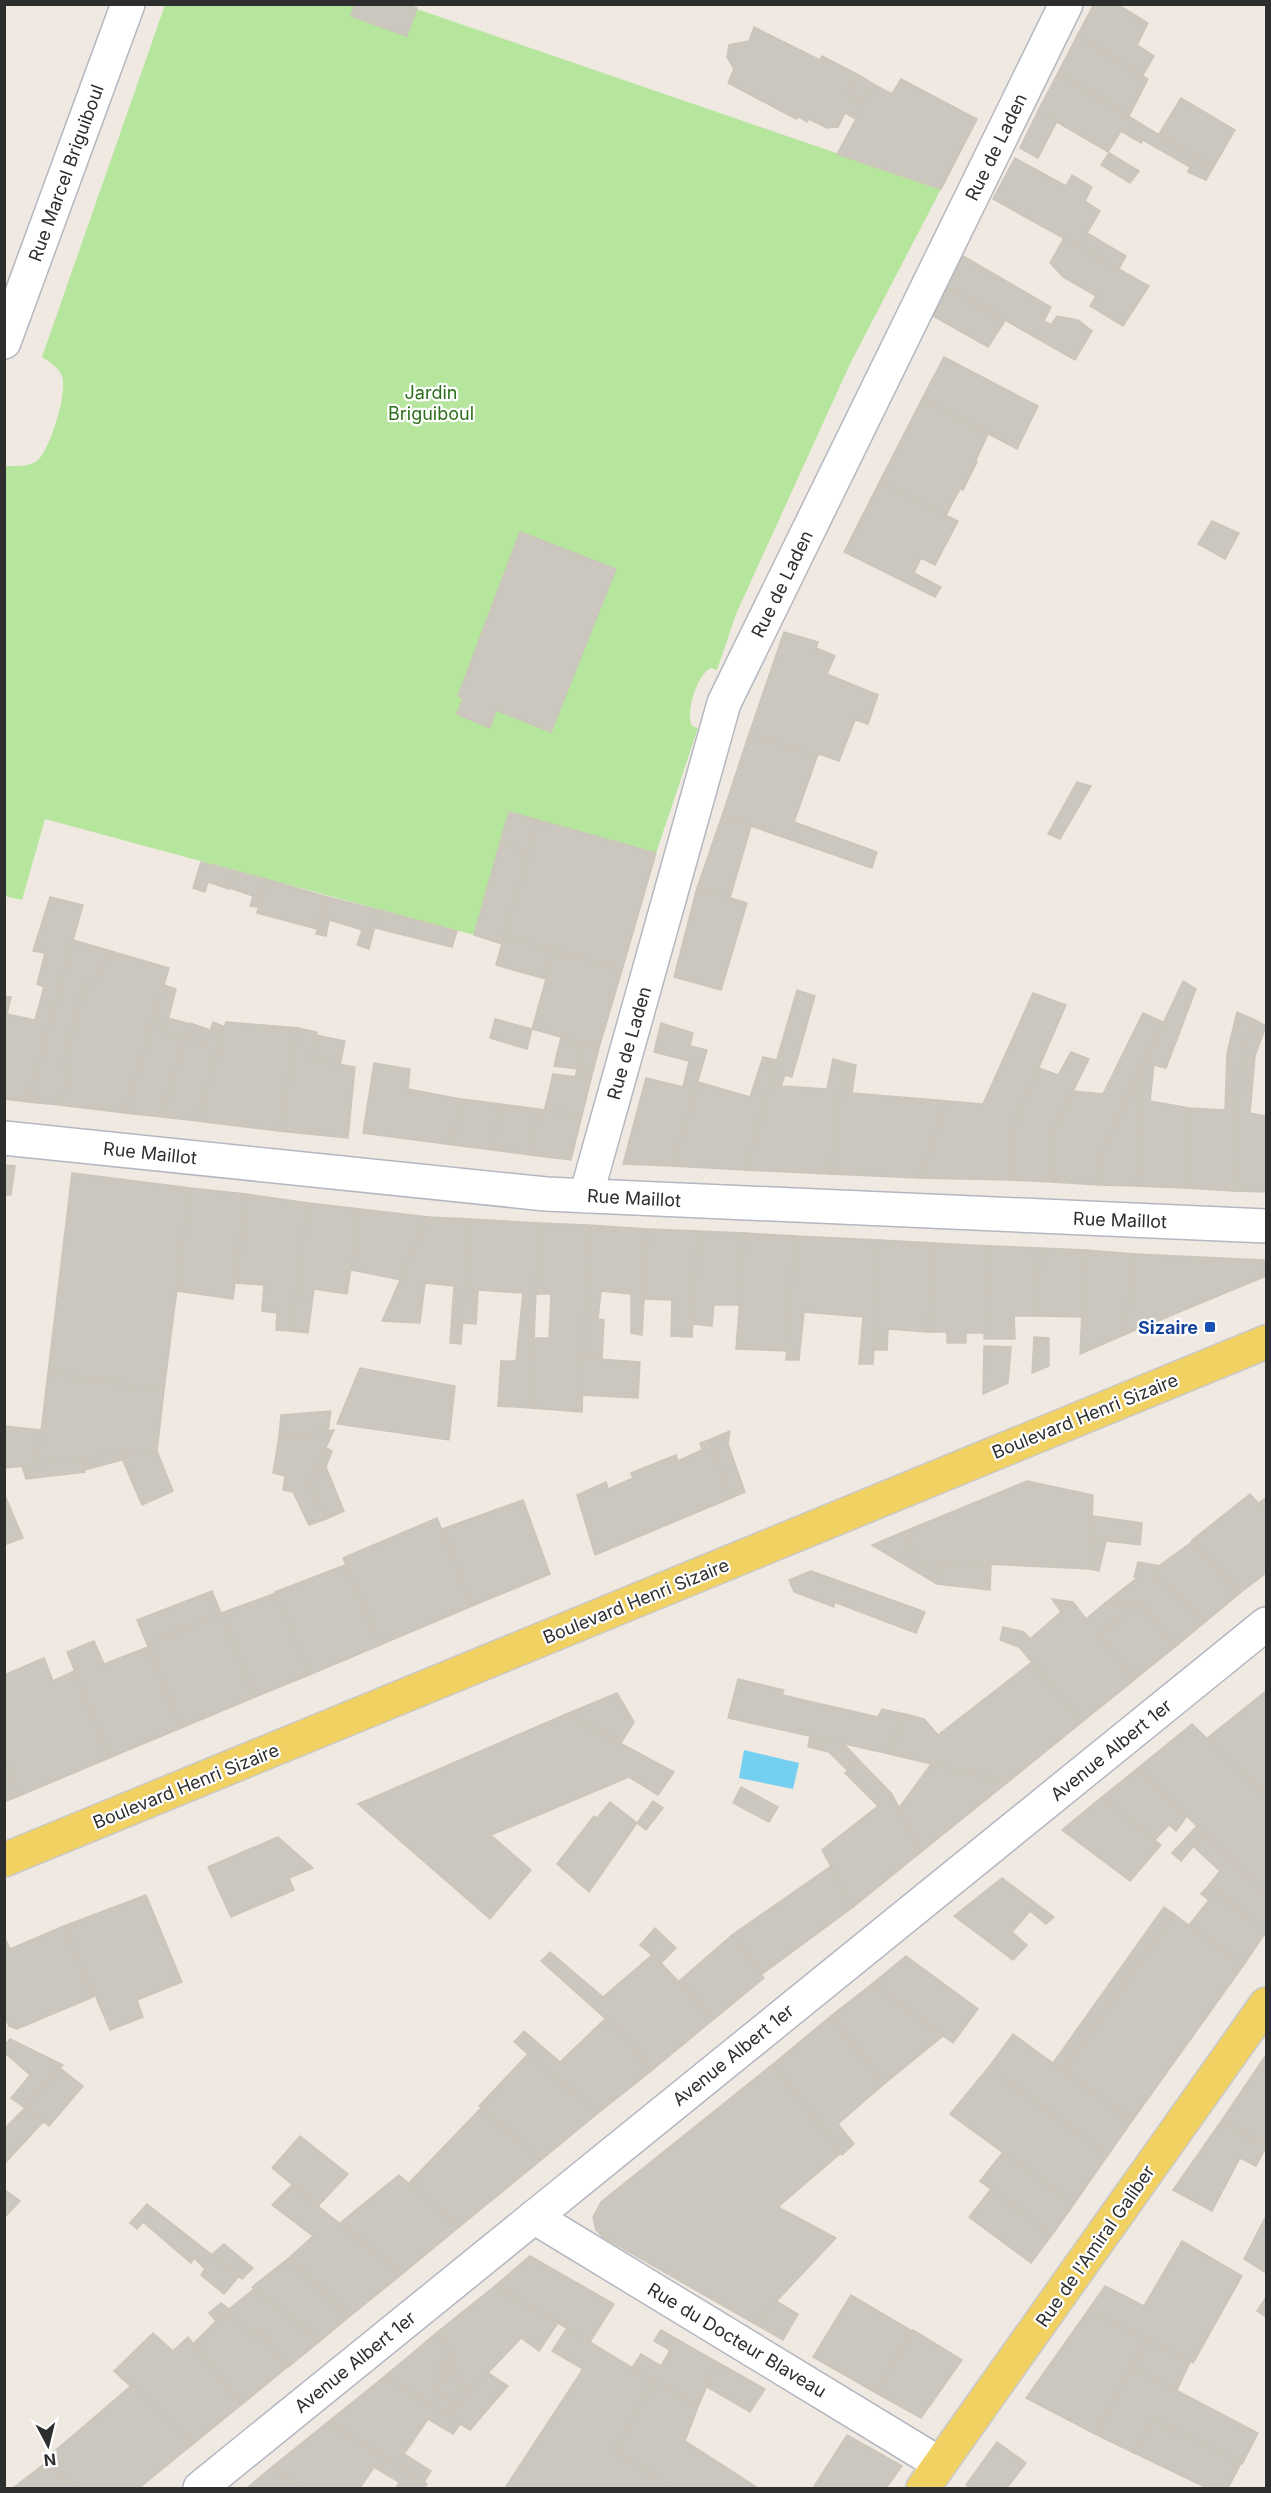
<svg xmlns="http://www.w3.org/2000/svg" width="1271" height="2493" font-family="Inter,sans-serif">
  <rect width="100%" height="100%" fill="#efe9e1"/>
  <path fill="#b6e59e" d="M165 5H405L941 189 850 364 736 614 717 670 711 668C697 674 685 713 692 726L698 728 656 853 509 812 474 935 45 819 22 900 5 896 4 466C14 466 29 467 37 461 50 450 68 392 62 376 58 367 50 362 42 357Z"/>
  <path fill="#75cff0" d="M744 1750 799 1763 793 1789 739 1778Z"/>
  <g fill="#cbc7bf" stroke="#cbc5ba" stroke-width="1.5">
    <path d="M355 4H405L417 8 407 36 351 16Z"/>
    <path d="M1094 4H1117L1148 23 1137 45 1154 56 1143 75 1077 36Z"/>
    <path d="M754 27 820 60 822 56 857 74 847 94 863 104 875 85 892 94 901 79 977 119 941 189 837 154 856 119 845 113 838 127 827 128 809 119 807 122 799 117 796 119 728 83 734 69 727 57 729 45 749 41Z"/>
    <path d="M1077 36 1148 79 1129 116 1058 73Z"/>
    <path d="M1058 73 1213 168 1206 180 1188 172 1190 167 1143 140 1141 143 1121 131 1108 152 1038 111Z"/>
    <path d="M857 74 875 85 863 104 847 94Z"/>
    <path d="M1181 98 1235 130 1213 168 1159 134Z"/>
    <path d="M1038 111 1057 121 1038 158 1020 148Z"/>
    <path d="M1109 153 1139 171 1130 183 1101 165Z"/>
    <path d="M1015 158 1066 186 1072 175 1092 187 1085 201 1100 211 1087 233 1126 256 1119 269 993 199Z"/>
    <path d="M1064 238 1149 286 1123 326 1090 306 1096 296 1063 277 1050 263Z"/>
    <path d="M963 256 1051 307 1044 321 1051 325 1057 316 1078 320 1092 331 1075 360 947 287Z"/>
    <path d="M947 287 1005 321 988 347 933 316Z"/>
    <path d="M944 357 1038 406 1017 449 922 399Z"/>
    <path d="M922 399 988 434 976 460 977 462 963 490 960 489 946 515 879 483Z"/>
    <path d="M879 483 958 521 935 565 921 558 914 573 941 587 935 597 844 552Z"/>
    <path d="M1212 521 1239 533 1225 559 1198 544Z"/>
    <path d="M520 532 616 569 551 732 496 710 490 728 457 714 463 698 458 696Z"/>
    <path d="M784 632 818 642 816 648 835 656 827 674 878 695 868 724 855 720 839 761 819 754 817 757 749 734Z"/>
    <path d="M749 734 817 757 794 822 877 852 872 868 722 816Z"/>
    <path d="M1077 782 1091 786 1060 839 1048 834Z"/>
    <path d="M509 812 538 820 529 852 500 843Z"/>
    <path d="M722 816 751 826 730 898 697 888Z"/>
    <path d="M538 820 656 853 622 970 504 936Z"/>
    <path d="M500 843 529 852 502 944 474 935Z"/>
    <path d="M201 862 235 871 229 889 208 882 205 892 193 888Z"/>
    <path d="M235 871 266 879 258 907 250 906 253 896 230 888Z"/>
    <path d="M266 879 324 896 317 929 257 913Z"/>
    <path d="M697 888 747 903 721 990 674 977Z"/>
    <path d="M324 896 379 910 369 949 357 945 362 930 320 917Z"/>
    <path d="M50 897 83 905 28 1102 4 1099V996L11 997 7 1014 35 1020 44 987 37 984 45 953 33 951Z"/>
    <path d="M379 910 457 931 452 947 375 928Z"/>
    <path d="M320 917 329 921 326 936 316 934Z"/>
    <path d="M504 936 554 951 546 979 496 965Z"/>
    <path d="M73 940 114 952 102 965 95 985 85 983 62 1068 71 1070 60 1105 28 1102Z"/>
    <path d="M554 951 622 970 599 1048 532 1029Z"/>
    <path d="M114 952 169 968 125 1113 60 1105 71 1070 62 1068 85 983 95 985 102 965Z"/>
    <path d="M1183 981 1196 989 1166 1068 1154 1065 1150 1101 1190 1108 1185 1188 1136 1186 1142 1068Z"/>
    <path d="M164 985 176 989 165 1032 185 1037 162 1117 125 1113Z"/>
    <path d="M797 990 815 996 792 1077 785 1075 781 1086 827 1089 833 1059 844 1062 830 1174 745 1170Z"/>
    <path d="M1033 993 1066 1005 1010 1134V1180L919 1178 947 1101 983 1104Z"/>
    <path d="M1237 1012 1255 1020 1242 1048 1234 1191 1185 1188 1190 1108 1225 1110 1227 1053Z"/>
    <path d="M1143 1013 1163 1022 1098 1161 1099 1185 1052 1182 1051 1136 1074 1091 1103 1094Z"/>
    <path d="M168 1018 190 1024 185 1037 165 1032Z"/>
    <path d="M495 1019 532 1029 527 1049 490 1038Z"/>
    <path d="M1255 1020 1266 1026 1255 1056 1250 1113 1266 1116V1192L1234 1191 1242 1048Z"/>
    <path d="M213 1022 225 1027 198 1121 162 1117 185 1037 206 1043Z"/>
    <path d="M226 1022 298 1028 279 1131 198 1121Z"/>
    <path d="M190 1023 210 1030 206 1043 185 1037Z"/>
    <path d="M661 1023 693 1033 690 1046 707 1050 673 1166 623 1164 646 1078 683 1087 689 1061 654 1052Z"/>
    <path d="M298 1028 317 1032 312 1059 355 1067 348 1138 279 1131Z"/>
    <path d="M316 1035 345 1041 340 1065 312 1059Z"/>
    <path d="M561 1037 584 1045 577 1069 554 1066Z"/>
    <path d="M584 1045 599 1048 593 1071 577 1069Z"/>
    <path d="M1071 1052 1089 1059 1051 1136 1052 1182 1010 1180V1134L1039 1068 1058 1075Z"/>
    <path d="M763 1057 777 1060 745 1170 673 1166 698 1082 750 1097Z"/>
    <path d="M844 1062 856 1065 852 1093 947 1101 919 1178 830 1174Z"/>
    <path d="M374 1063 410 1069 408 1089 461 1099 453 1145 363 1133Z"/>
    <path d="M1142 1068 1136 1186 1099 1185 1098 1161Z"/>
    <path d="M577 1069 593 1071 591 1079 575 1077Z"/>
    <path d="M553 1074 591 1079 582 1115 544 1112Z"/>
    <path d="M461 1099 500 1104 493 1150 453 1145Z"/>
    <path d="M500 1104 538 1109 531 1155 493 1150Z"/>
    <path d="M538 1109 582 1115 571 1160 531 1155Z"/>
    <path d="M4 1165 15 1166 11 1195H4Z"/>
    <path d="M72 1173 190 1188 164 1390 48 1373Z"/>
    <path d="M190 1188 246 1194 233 1299 177 1291Z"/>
    <path d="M246 1194 308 1203 292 1331 276 1330 277 1313 262 1311 264 1285 236 1283Z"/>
    <path d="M308 1203 360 1209 347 1294 314 1289 308 1333 292 1331Z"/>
    <path d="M360 1209 428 1217 401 1280 351 1270Z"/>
    <path d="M428 1217 470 1219 461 1344 450 1343 454 1286 425 1283 420 1323 382 1321Z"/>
    <path d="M470 1219 539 1223 531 1408 498 1406 501 1361H516L523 1293 478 1290 476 1324 462 1323Z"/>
    <path d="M539 1223 588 1225 582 1412 531 1408 534 1338H549L551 1294H536Z"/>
    <path d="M588 1225 648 1229 642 1335 631 1333V1294L601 1291 598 1319 604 1320 602 1359 583 1358Z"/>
    <path d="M648 1229 698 1231 692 1337 671 1336 672 1300 645 1299Z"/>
    <path d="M698 1231 745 1233 740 1305H714L712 1326 693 1324Z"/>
    <path d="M745 1233 795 1236 787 1351 736 1349Z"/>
    <path d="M795 1236 880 1240 873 1364H859L863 1317 804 1312 799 1360H786Z"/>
    <path d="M880 1240 933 1243 928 1332 888 1329 887 1350H873Z"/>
    <path d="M933 1243 990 1246 985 1333H966V1343H947V1332H928Z"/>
    <path d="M990 1246 1040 1248 1038 1316H1014L1015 1339H984Z"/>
    <path d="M1040 1248 1085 1250 1082 1317 1038 1316Z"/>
    <path d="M1085 1250 1135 1254 1124 1335 1080 1354Z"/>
    <path d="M1135 1254 1264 1260 1266 1276 1124 1335Z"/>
    <path d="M1034 1337 1049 1338V1366L1032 1373Z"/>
    <path d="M984 1346 1011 1347 1008 1383 983 1394Z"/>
    <path d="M583 1358 640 1362 638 1398 582 1395Z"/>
    <path d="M360 1368 455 1386 449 1440 337 1424Z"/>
    <path d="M48 1373 164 1390 157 1451 37 1465Z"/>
    <path d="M331 1411 328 1431 279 1436 281 1415Z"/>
    <path d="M4 1426 41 1430 37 1465 4 1468Z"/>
    <path d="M334 1430 310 1483 326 1519 309 1525 293 1492 283 1490 285 1476 273 1473 279 1437Z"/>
    <path d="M730 1431 728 1444 745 1492 731 1498 709 1440Z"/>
    <path d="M709 1440 731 1498 595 1555 577 1495 606 1482 608 1489 633 1478 631 1473 676 1455 678 1461 702 1450 700 1443Z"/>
    <path d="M326 1448 332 1451 326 1467 344 1511 326 1519 310 1483Z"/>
    <path d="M157 1451 173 1491 142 1505 120 1454Z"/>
    <path d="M120 1454 122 1460 84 1470 80 1459Z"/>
    <path d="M80 1459 85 1472 26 1479 22 1466Z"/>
    <path d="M1027 1481 1093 1495 1090 1569 943 1562V1570L937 1571 915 1560 903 1532Z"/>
    <path d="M4 1493 23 1538 4 1545Z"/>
    <path d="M1250 1494 1266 1512V1573L1240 1593 1191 1541Z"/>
    <path d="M1266 1498V1512L1259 1503Z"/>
    <path d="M523 1500 550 1574 472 1606 442 1529Z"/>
    <path d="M1093 1516 1142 1523 1140 1545 1091 1539Z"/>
    <path d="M437 1518 472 1606 380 1645 343 1558Z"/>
    <path d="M903 1532 915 1560 937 1571 943 1570V1562L991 1564 990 1590 937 1584 872 1545Z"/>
    <path d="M1091 1539 1106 1541 1099 1571 1090 1569Z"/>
    <path d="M1192 1542 1240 1593 1205 1622 1163 1582 1153 1580 1156 1568Z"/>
    <path d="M1138 1562 1161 1566 1156 1568 1153 1580 1163 1582 1205 1622 1175 1647 1140 1603H1105L1138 1577H1134Z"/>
    <path d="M345 1565 380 1645 309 1675 275 1592Z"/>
    <path d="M811 1571 925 1612 916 1633 834 1602V1607L794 1592 789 1580Z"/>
    <path d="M212 1591 221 1613 147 1644 137 1620Z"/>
    <path d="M276 1593 309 1675 255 1697 221 1613Z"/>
    <path d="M1052 1599 1073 1602 1086 1619 1105 1603H1140L1099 1634 1134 1680 1082 1722 1019 1647 1000 1640 1003 1627 1024 1632 1030 1639 1061 1612Z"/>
    <path d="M1140 1603 1175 1647 1134 1680 1099 1634Z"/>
    <path d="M221 1613 255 1697 181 1728 147 1644Z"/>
    <path d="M94 1641 104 1664 148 1647 181 1728 109 1758 67 1652Z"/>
    <path d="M44 1658 53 1681 74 1671 109 1758 19 1796 4 1758V1675Z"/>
    <path d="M1032 1662 1082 1722 1008 1782 889 1754 905 1714 924 1719 938 1735Z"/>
    <path d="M738 1679 784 1690 782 1695 878 1717 882 1709 905 1714 889 1754 728 1718Z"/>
    <path d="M1266 1691V1796L1206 1739Z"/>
    <path d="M617 1693 634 1722 621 1743 566 1714Z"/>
    <path d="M566 1714 674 1772 658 1795 629 1777 491 1835 531 1870 490 1919 358 1804Z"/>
    <path d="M1192 1724 1266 1796V1894L1138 1768Z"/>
    <path d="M810 1736 843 1743 858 1759 847 1770 829 1752 808 1747Z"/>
    <path d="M4 1758 19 1796 4 1802Z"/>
    <path d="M858 1759 892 1794 921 1852 853 1907 822 1850 878 1806 845 1773Z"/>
    <path d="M931 1764 1008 1782 921 1852 899 1808Z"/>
    <path d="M1138 1768 1187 1816 1176 1831 1169 1825 1154 1841 1102 1797Z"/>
    <path d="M741 1787 778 1807 769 1822 733 1803Z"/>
    <path d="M1102 1797 1161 1845 1130 1881 1062 1830Z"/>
    <path d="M653 1801 663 1808 646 1830 637 1823Z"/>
    <path d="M610 1802 637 1823 589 1892 557 1864 594 1816 597 1818Z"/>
    <path d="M1197 1826 1205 1833 1181 1861 1172 1853Z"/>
    <path d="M1205 1833 1266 1894V1932L1209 1885 1220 1871 1194 1847Z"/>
    <path d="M278 1837 313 1868 289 1878 294 1890 231 1917 208 1867Z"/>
    <path d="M831 1866 853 1907 762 1974 732 1935Z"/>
    <path d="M1002 1878 1054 1917 1046 1924 1030 1911 1012 1932 1027 1945 1013 1960 954 1916Z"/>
    <path d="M1209 1885 1266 1932 1243 1966 1189 1925 1209 1900 1201 1894Z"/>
    <path d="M146 1895 182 1982 137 2000 143 2017 110 2030 95 1995 93 1996 64 1926Z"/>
    <path d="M1164 1907 1174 1914 1063 2070 1053 2063Z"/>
    <path d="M1174 1914 1243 1966 1132 2121 1063 2070Z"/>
    <path d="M64 1926 93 1997 17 2029 9 2026 4 2016V1936L10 1949Z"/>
    <path d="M655 1928 676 1948 661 1963 640 1945Z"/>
    <path d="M732 1935 764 1978 714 2019 678 1982Z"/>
    <path d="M550 1952 603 1997 651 1956 661 1963 714 2019 651 2071 625 2036 541 1961Z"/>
    <path d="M906 1956 978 2009 953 2043 872 1984Z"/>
    <path d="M872 1984 943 2036 884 2084 831 2016Z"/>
    <path d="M831 2016 884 2084 838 2124 854 2144 842 2155 773 2064Z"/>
    <path d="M606 2018 625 2036 651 2071 598 2113 514 2042 524 2031 560 2062Z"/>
    <path d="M1013 2034 1132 2121 1108 2155 988 2068Z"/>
    <path d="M10 2039 63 2065 25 2108 11 2098 30 2075 4 2052V2046Z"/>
    <path d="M528 2054 598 2113 541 2160 479 2106Z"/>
    <path d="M1266 2055V2145L1222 2120Z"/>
    <path d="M773 2064 841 2153 778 2207 836 2238 755 2324 603 2237 596 2230 593 2217 601 2202Z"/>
    <path d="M60 2068 83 2086 49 2126 25 2108Z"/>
    <path d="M988 2068 1108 2155 1074 2204 950 2114Z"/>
    <path d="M25 2108 43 2122 4 2164V2129Z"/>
    <path d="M481 2108 541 2160 459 2227 408 2184Z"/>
    <path d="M1222 2120 1266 2147 1256 2166 1240 2158 1212 2211 1173 2190Z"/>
    <path d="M300 2136 348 2174 318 2206 272 2168Z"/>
    <path d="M1003 2152 1074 2204 1052 2235 980 2181Z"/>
    <path d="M399 2175 459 2227 402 2274 340 2223Z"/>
    <path d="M292 2185 402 2274 349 2317 289 2258 313 2236 272 2205Z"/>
    <path d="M4 2189 20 2201 4 2218Z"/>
    <path d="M991 2189 1052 2235 1031 2263 969 2217Z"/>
    <path d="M147 2204 239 2276 224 2294 201 2275 205 2269 194 2258 191 2263 143 2222 137 2229 130 2223Z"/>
    <path d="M1266 2216V2273L1244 2259Z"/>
    <path d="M1182 2241 1242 2276 1193 2363 1089 2309 1105 2286 1144 2306Z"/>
    <path d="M224 2244 253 2268 242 2279 211 2255Z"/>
    <path d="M530 2256 614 2304 590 2342 495 2286Z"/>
    <path d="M289 2258 349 2317 320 2341 252 2287Z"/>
    <path d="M495 2286 558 2323 539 2351 521 2338 488 2373 468 2392 460 2386 448 2358 452 2355 440 2330Z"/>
    <path d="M254 2289 320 2341 287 2368 262 2333 255 2337 227 2313 216 2321 209 2313 221 2303 229 2309Z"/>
    <path d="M851 2295 912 2331 876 2393 813 2357Z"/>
    <path d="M1266 2297V2317L1257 2311Z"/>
    <path d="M776 2301 798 2314 783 2340 755 2324Z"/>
    <path d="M1089 2309 1147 2340 1095 2434 1026 2398Z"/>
    <path d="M227 2313 255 2337 262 2333 286 2368 241 2405 193 2344 216 2321Z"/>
    <path d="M567 2328 654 2381 615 2451 674 2488H505L583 2369 552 2351Z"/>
    <path d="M440 2330 452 2355 440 2368 449 2374 433 2390 458 2405 449 2416 384 2377Z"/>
    <path d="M661 2330 717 2362 698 2407 632 2368 641 2354 661 2366 670 2350 654 2341Z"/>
    <path d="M913 2330 962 2360 921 2418 876 2393Z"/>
    <path d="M153 2333 173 2351 188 2337 241 2405 193 2444 114 2371Z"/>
    <path d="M1147 2340 1190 2362 1177 2390 1132 2367Z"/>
    <path d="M448 2358 460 2386 468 2392 458 2405 433 2390 449 2374 440 2368Z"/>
    <path d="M717 2362 765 2389 750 2412 707 2387Z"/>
    <path d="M1132 2367 1258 2433 1242 2464 1153 2420 1134 2453 1095 2434Z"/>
    <path d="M488 2373 508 2386 470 2430 460 2424 453 2434 428 2419 404 2454 431 2471 424 2482 328 2422 384 2377 449 2416 468 2392Z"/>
    <path d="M654 2381 698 2407 685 2441 758 2488H674L615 2451Z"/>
    <path d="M132 2385 193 2444 139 2488H75L48 2461 50 2459 49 2456Z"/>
    <path d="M1153 2420 1241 2463 1228 2488H1207L1134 2453Z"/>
    <path d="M328 2422 427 2484 424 2488H402L397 2486 399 2482 374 2467 360 2488H300L272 2467Z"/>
    <path d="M847 2435 902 2466 886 2488H813Z"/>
    <path d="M997 2442 1026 2463 1007 2488H971L966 2485Z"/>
    <path d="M48 2461 75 2488H13Z"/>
    <path d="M272 2467 300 2488H247Z"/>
  </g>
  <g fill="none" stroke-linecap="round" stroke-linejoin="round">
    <defs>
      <g id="street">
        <path d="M4 342 128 4"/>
        <path d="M4 1138 546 1194 1266 1226"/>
        <path d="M586 1196 724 703 1066 4"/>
        <path d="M534 2217 940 2464"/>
      </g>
      <path id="secondary" d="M200 2488 1266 1624"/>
      <g id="primary">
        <path d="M4 1860 1266 1342"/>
        <path d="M923 2488 1266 2004"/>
      </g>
    </defs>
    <use href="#street" stroke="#b4b7c1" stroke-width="36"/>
    <use href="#secondary" stroke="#b4b7c1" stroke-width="36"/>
    <use href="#primary" stroke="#c9c9c9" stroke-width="36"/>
    <use href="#street" stroke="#fff" stroke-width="33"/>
    <use href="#secondary" stroke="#fff" stroke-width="33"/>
    <use href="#primary" stroke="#f2d163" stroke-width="33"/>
  </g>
  <rect fill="#1a4fb4" stroke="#fff" stroke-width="2" x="1204" y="1321" width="12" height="12" rx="3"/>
  <g text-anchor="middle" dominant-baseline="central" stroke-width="4.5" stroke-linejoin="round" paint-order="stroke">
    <g font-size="18" fill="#2e2e2e" stroke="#fff">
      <text transform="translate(996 147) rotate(-64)">Rue de Laden</text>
      <text transform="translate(66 173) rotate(-70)">Rue Marcel Briguiboul</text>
      <text transform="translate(782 584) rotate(-64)">Rue de Laden</text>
      <text transform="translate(629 1043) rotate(-74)">Rue de Laden</text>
      <text transform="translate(150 1153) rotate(6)">Rue Maillot</text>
      <text transform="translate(634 1198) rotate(3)">Rue Maillot</text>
      <text transform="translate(1120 1220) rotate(2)">Rue Maillot</text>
      <text transform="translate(1085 1416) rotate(-22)">Boulevard Henri Sizaire</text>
      <text transform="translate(636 1601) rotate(-22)">Boulevard Henri Sizaire</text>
      <text transform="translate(1111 1750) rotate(-39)">Avenue Albert 1er</text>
      <text transform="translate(186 1786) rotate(-22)">Boulevard Henri Sizaire</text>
      <text transform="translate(733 2055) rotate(-39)">Avenue Albert 1er</text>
      <text transform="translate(1095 2246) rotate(-55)">Rue de l'Amiral Galiber</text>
      <text transform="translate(737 2340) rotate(31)">Rue du Docteur Blaveau</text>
      <text transform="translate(355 2362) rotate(-39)">Avenue Albert 1er</text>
    </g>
    <g font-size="18" fill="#2c6e1b" stroke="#fff">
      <text x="431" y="392">Jardin<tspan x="431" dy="21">Briguiboul</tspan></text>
    </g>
    <g font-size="18" font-weight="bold" fill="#164399" stroke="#fff" text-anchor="end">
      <text x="1198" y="1327">Sizaire</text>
    </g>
  </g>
  <rect width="1271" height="2493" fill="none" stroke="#2e2e2e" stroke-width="12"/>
  <g transform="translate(48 2445) rotate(173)" stroke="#ffffff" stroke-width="4.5" paint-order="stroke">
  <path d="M0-4.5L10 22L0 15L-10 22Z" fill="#2e2e2e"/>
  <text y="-9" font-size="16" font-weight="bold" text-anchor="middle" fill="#2e2e2e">N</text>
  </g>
</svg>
